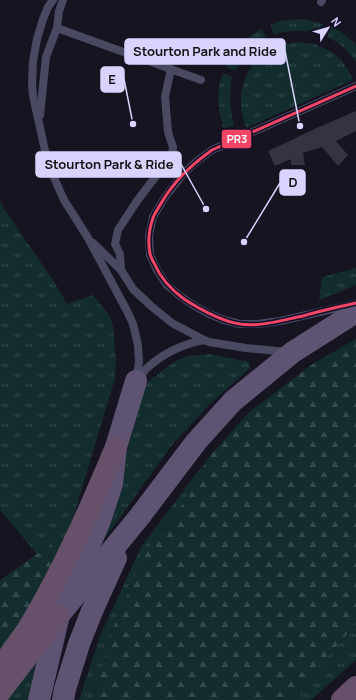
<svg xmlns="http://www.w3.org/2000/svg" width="356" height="700" font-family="Manrope,sans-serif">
  <defs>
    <pattern id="grass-tufts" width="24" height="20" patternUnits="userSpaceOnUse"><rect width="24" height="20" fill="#132c2d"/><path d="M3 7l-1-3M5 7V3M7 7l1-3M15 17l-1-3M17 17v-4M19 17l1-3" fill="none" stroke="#354a4c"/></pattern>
    <pattern id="forest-firs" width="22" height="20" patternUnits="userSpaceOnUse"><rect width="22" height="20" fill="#132c2d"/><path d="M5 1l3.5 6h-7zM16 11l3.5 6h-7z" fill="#354a4c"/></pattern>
  </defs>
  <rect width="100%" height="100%" fill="#161421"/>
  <g fill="url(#grass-tufts)">
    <path d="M299 19 308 20 323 24 320 34C302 30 291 29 274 35L271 25 280 21Z"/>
    <path d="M331 27 341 32 356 44V62C349 51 339 42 327 37Z"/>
    <path d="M262 28 266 38C252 48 244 57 235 71L225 66C234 50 246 38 262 28Z"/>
    <path d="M297 42 315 44 332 52 342 61 348 70 353 80 246 128 241 109V93L246 76 253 63 265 53 280 45Z"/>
    <path d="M223 73 232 77C229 94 230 108 234 125L224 129C218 111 215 92 223 73Z"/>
    <path d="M0 201 3 207 53 280 67 304 93 295 110 316 113 326 116 359 115 378 68 535 37 554 0 510Z"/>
    <path d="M356 268V285L319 300 322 277Z"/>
    <path d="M209 354 249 362 250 368 209 405 172 445 93 555 118 485 136 417 142 391 148 382 168 366 178 360 189 356Z"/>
    <path d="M209 457 168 529 159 530 140 565 115 624 93 700H79L100 636 141 547Z"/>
    <path d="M356 624V660L311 700H293L304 691 318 667Z"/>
    <path d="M36 660 40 671 31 700H3Z"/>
  </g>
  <g fill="url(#forest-firs)">
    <path d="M356 339V624L318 667 304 691 293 700H93L115 624 140 565 159 530 168 529 209 457 249 412 314 363Z"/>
    <path d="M68 535 0 660V580L37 554Z"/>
  </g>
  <path fill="#343243" d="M356 111V131L336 141 348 155 338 166 322 147 303 153 305 165H291V159L275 166 268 151 319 127Z"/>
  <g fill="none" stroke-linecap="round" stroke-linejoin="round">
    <g stroke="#4a4962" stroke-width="8">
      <path d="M53 0 48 7 43 19 37 39 33 61 32 84 33 96 48 164 64 200 88 238 127 311 133 324 138 345 139 362 136 381"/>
      <path d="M321 2 322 0"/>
      <path d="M57 28 201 80"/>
      <path d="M40 115 46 57 57 28 59 11 63 0"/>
      <path d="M93 243 121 270 133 289 151 306 172 323 204 340 209 342 246 348 288 352"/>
      <path d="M121 270 120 254 115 244 118 230 137 201 172 155 173 147 168 132 165 97 171 69"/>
      <path d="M355 304 280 321 258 324H240L224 320 209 314 193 305 180 296 167 285 157 270 150 255 149 235 153 217 165 197 184 173 196 162 212 150 356 86"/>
      <path d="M136 381C140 377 143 373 146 369 162 354 183 344 204 340"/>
    </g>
    <g stroke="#5e5373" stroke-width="22">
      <path d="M59 615 140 516 196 442 233 401 293 352 356 312"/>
      <path d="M39 700 59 615 70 584 86 553 99 523 112 484 116 447 136 381"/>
      <path d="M63 700 65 689 79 644 92 611 116 558"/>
    </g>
    <g stroke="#67516a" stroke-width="22">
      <path d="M0 669C9 655 19 642 28 629 63 571 90 509 116 447"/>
      <path d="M0 692 59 615"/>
      <path d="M342 700 356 687"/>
    </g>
    <defs>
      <path id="bus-1" d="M356 86 212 150C190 166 174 181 160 205 158 209 154 214 153 218 149 229 148 243 150 254 151 257 152 260 154 263 161 279 170 289 184 299 201 310 220 321 240 324 260 327 283 320 303 316 320 311 338 307 356 303"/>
    </defs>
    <use href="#bus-1" stroke="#130f26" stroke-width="6"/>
    <use href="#bus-1" stroke="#f34667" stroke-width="3"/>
  </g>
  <path fill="none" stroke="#d9d4ff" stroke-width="1.5" d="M300 126L285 51M133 124L124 79M206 209L181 164M244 242L280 183"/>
  <g fill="#d9d4ff" stroke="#130f26" stroke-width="1.5">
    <circle cx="300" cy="126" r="4"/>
    <circle cx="133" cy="124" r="4"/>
    <circle cx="206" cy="209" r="4"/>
    <circle cx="244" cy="242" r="4"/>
  </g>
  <g fill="#d9d4ff" stroke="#d9d4ff" stroke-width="1.5">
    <rect x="125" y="39" width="160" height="25" rx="4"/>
    <rect x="101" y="67" width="23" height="25" rx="4"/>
    <rect x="36" y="152" width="145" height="25" rx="4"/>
    <rect x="280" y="170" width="25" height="25" rx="4"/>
  </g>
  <g font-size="13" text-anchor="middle" font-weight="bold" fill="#111">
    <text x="205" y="56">Stourton Park and Ride</text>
    <text x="112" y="84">E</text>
    <text x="109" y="169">Stourton Park &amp; Ride</text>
    <text x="293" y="187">D</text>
  </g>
  <rect stroke="#130f26" stroke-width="1.5" x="221" y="129" width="31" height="20" rx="4" fill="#f34667"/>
  <g font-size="11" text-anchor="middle" font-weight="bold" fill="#fff">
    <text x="237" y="143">PR3</text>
  </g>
  <g transform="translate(328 28) rotate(53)" stroke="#130f26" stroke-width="3" paint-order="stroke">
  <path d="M0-3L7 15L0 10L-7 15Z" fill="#d9d4ff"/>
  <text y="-6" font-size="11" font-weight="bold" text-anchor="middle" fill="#d9d4ff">N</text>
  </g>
</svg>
